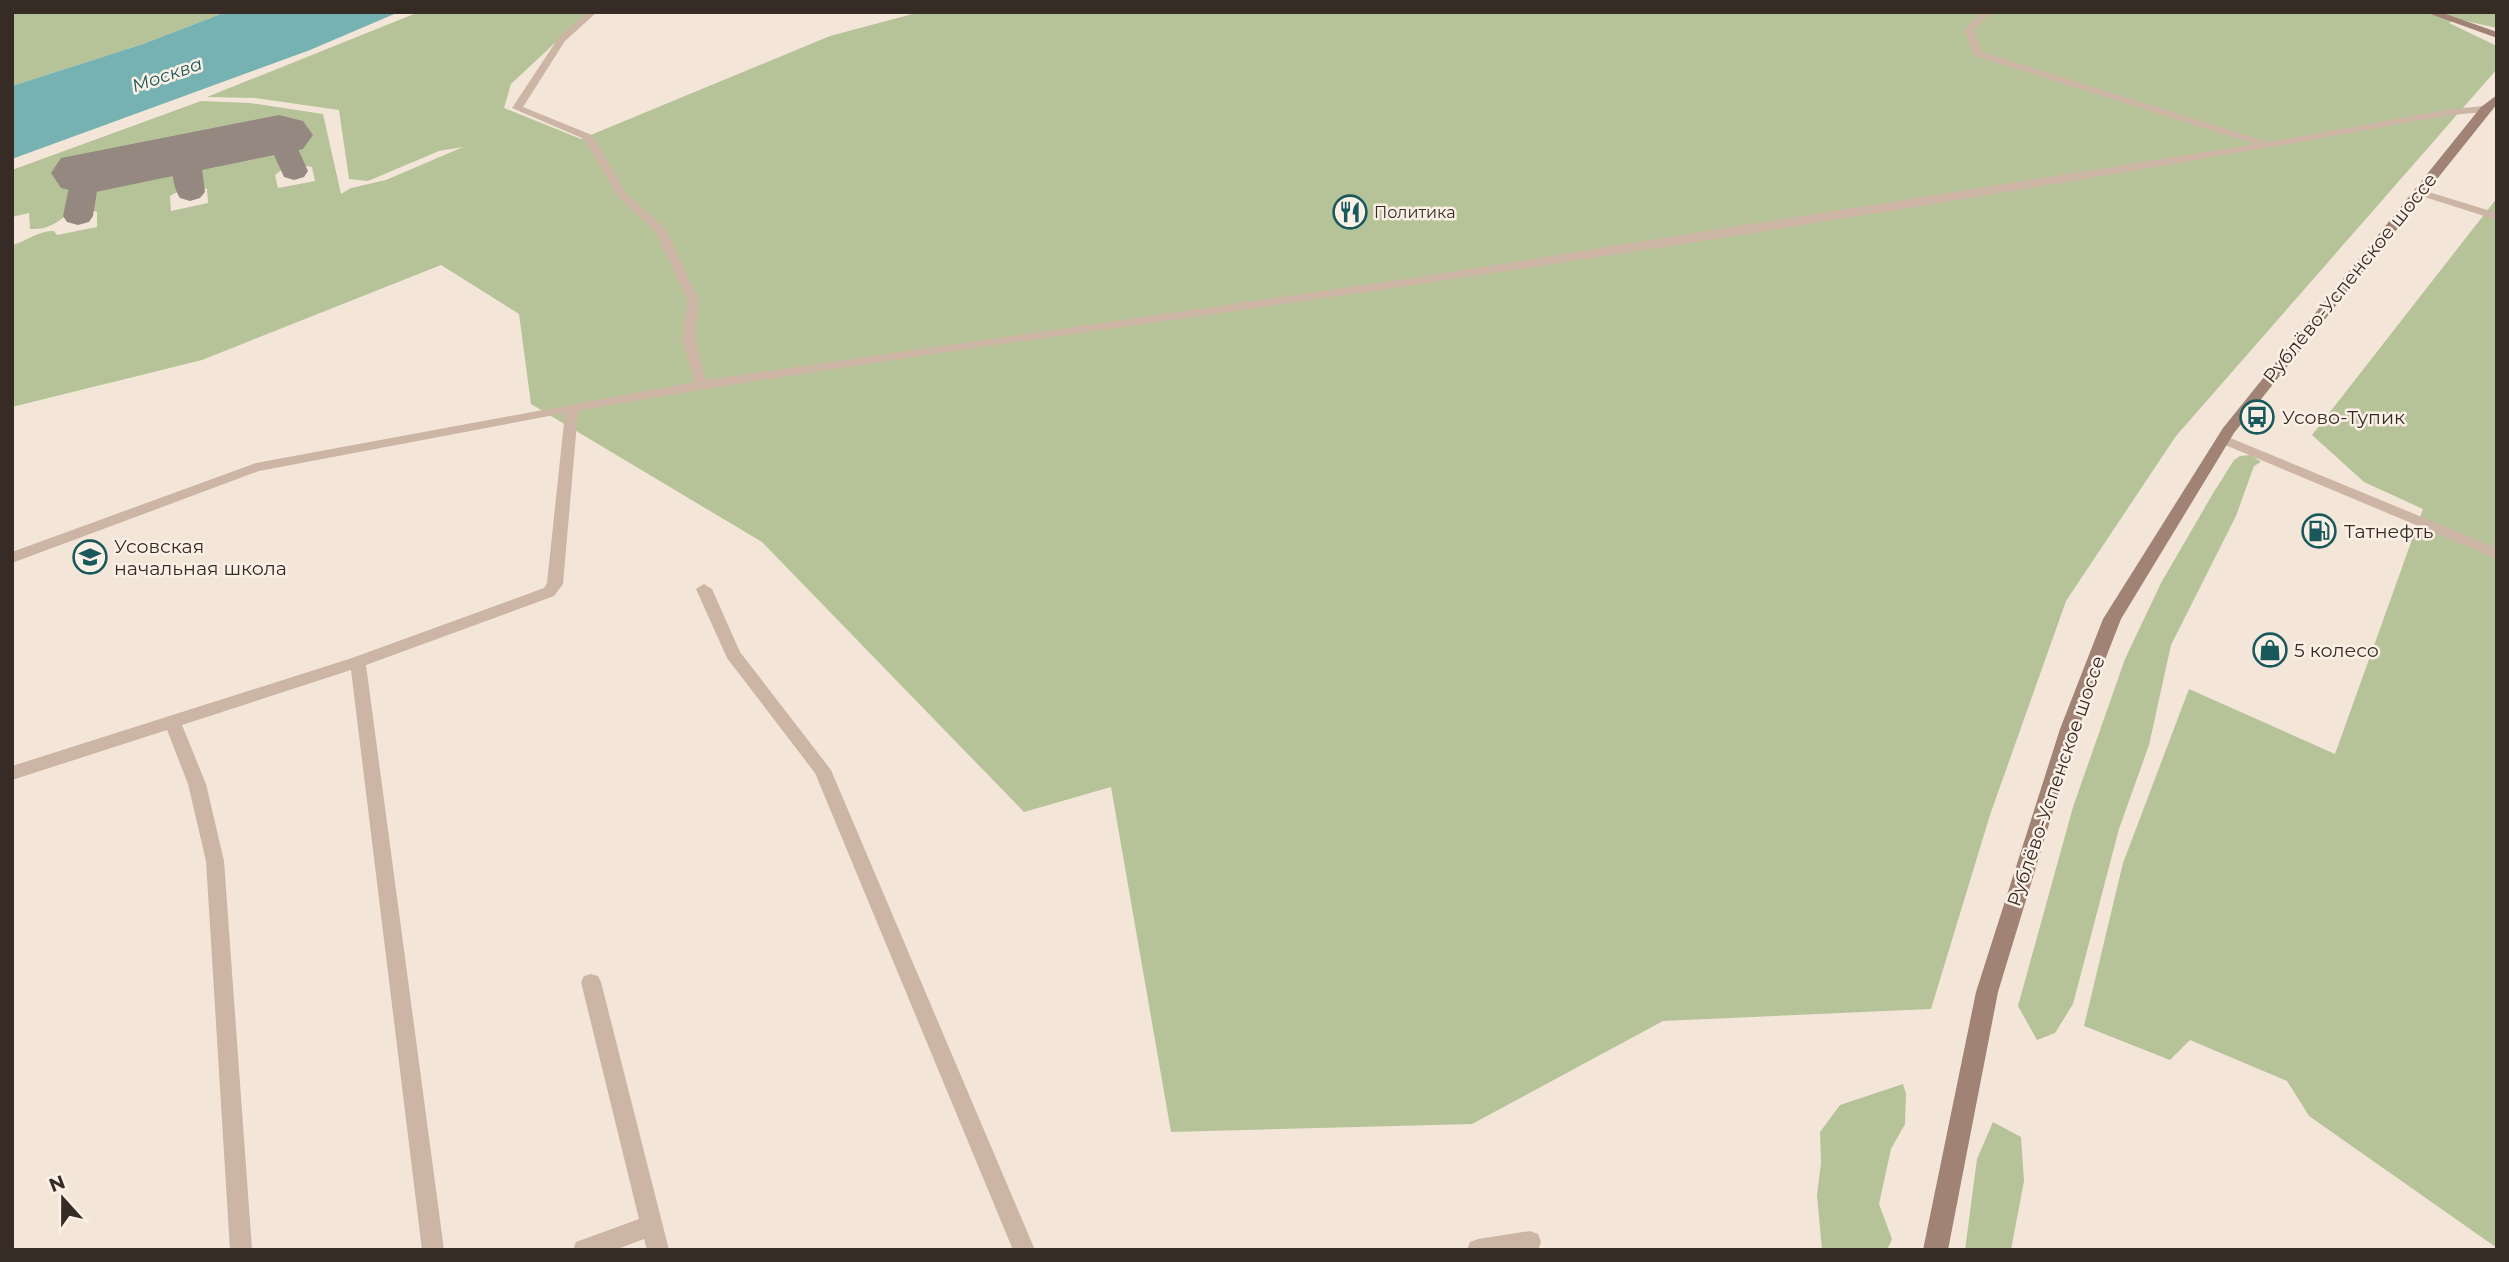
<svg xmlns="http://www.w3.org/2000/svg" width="2509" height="1262" font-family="Montserrat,sans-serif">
  <rect width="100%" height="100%" fill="#f3e6d9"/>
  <g fill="#b6c398">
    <path d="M12 12H226L143 44 12 86Z"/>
    <path d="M419 12H588L511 84 504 108 581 139 830 36 920 12H2497V28L2457 19 2449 23 2497 46V69L2176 436 2066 601 1990 815 1931 1009 1663 1021 1472 1124 1171 1132 1111 787 1024 812 762 542 531 404 519 314 441 265 202 360 12 407V245C28 241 36 231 54 231L57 235 97 227V212L87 209 93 187C119 174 151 168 179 169L181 190 170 196 171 211 208 203 207 189 196 187 195 168C214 152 252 148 277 151L284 168 275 175 278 188 315 181 312 167 300 165 286 124 78 164 69 213C57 223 47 230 30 229L29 213 12 217V170L201 101 250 103 323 114 341 194 351 188 386 180 463 147 439 151 368 181 349 179 339 110 255 98 207 97Z"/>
    <path d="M2497 198V1248L2309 1116 2287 1081 2190 1040 2170 1060 2084 1026 2123 863 2189 689 2335 754 2423 509 2364 482 2312 435Z"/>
    <path d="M2251 455 2261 462 2254 466 2236 516 2171 645 2149 745 2119 829 2073 1004 2055 1033 2037 1040 2018 1006 2073 807 2125 659 2161 583 2212 495 2234 460 2240 456Z"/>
    <path d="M1903 1084 1906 1094 1905 1124 1891 1149 1879 1204 1892 1239 1887 1250H1822L1817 1195 1821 1163 1820 1132 1840 1105Z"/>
    <path d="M1993 1122 2021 1137 2024 1181 2011 1250H1965L1977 1159Z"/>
  </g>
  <path fill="#76b2b2" d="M226 12H399L310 50 12 159V86L143 44Z"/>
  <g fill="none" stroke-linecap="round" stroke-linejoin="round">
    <g fill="#958880" fill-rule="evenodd">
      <path d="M279 127 289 129 308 171 304 177 294 180 284 177 265 135 269 129Z"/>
      <path d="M186 145 196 147 200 153 205 192 200 198 190 201 180 198C172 187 169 158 176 147Z"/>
      <path d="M86 164 96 167 100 173 93 216 89 222 78 225 67 222 63 216 72 173 76 167Z"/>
    </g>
    <path fill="#958880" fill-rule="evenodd" d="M279 115 303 121 313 135 303 149 86 194 61 188 51 173 61 158Z"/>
    <g fill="#ccb5a4" fill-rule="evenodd">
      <path d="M587 12H597L565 41 523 107 592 135 626 193 666 229 699 300 695 340 706 380 1412 278 2255 144 1975 56 1964 30 1982 12H1991L1974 30 1982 52 2268 142 2451 109 2485 106 2490 109 2485 112 2451 115C2104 178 1756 234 1407 286 1131 327 853 362 578 411L563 584 554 596 366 665 444 1250H422L351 670 182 725 206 784 224 861 252 1250H230L206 861 188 784 167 730 12 780V766L352 658 544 588 547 583 565 413 259 471 12 563V552L256 463 694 382 682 340 687 300 655 231 618 197 584 139 512 108 559 37Z"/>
      <path d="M2419 189 2497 213V220L2415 194 2414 192Z"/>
      <path d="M2223 435 2497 548V559L2218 442 2216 439 2218 436Z"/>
      <path d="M704 584 712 589 740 652 831 770 1035 1250H1013L815 773 727 658 696 589Z"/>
      <path d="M591 974 598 976 601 982 669 1250H647L644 1239 615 1250H573L576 1242 639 1219 581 982 584 976Z"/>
      <path d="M1530 1231 1538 1234 1541 1242 1538 1250H1467L1470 1242 1478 1239Z"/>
    </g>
    <g fill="#a08375" fill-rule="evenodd">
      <path d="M2425 12H2440L2497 32V38Z"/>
      <path d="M2497 95V104L2234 433 2121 619 2078 729 1998 992 1948 1250H1923L1976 992 2060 729 2103 619 2223 428 2481 107Z"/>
    </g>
  </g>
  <defs>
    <symbol id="restaurant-ring" viewBox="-11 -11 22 22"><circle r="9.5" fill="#fbf0e6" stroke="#19595b" stroke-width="1.5"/><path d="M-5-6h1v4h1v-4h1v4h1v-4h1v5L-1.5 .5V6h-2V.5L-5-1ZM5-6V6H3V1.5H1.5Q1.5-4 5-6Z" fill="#19595b"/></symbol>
    <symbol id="bus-ring" viewBox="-11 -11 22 22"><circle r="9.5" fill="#fbf0e6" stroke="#19595b" stroke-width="1.5"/><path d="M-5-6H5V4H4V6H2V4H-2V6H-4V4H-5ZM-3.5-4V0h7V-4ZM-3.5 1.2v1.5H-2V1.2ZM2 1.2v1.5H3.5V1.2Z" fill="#19595b"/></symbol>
    <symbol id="fuel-ring" viewBox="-11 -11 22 22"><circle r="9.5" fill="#fbf0e6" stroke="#19595b" stroke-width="1.5"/><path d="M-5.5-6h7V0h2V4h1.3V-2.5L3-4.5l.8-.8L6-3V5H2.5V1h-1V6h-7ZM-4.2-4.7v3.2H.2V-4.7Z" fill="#19595b"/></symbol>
    <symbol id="school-ring" viewBox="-11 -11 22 22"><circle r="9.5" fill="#fbf0e6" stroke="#19595b" stroke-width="1.5"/><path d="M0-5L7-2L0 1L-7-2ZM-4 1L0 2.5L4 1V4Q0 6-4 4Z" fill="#19595b"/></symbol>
    <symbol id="shop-ring" viewBox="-11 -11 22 22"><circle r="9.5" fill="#fbf0e6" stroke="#19595b" stroke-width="1.5"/><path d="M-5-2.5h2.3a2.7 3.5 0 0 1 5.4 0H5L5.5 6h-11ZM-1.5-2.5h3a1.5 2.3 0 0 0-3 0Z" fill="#19595b"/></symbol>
  </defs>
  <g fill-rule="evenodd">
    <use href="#restaurant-ring" x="1331" y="193" width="38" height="38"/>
    <use href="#bus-ring" x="2238" y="398" width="38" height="38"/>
    <use href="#fuel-ring" x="2300" y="512" width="38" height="38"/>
    <use href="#school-ring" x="71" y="538" width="38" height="38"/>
    <use href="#shop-ring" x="2251" y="631" width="38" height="38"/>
  </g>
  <g text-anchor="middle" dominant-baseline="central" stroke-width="5" stroke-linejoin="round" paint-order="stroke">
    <g font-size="16" fill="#372b26" stroke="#fbf0e6" text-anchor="start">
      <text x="1374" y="212">Политика</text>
    </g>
    <g font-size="18" font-style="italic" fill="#19595b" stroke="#fbf0e6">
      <text transform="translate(167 75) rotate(-19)">Москва</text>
    </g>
    <g font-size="19" fill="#372b26" stroke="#fbf0e6">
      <text transform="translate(2350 278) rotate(-51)">Рублёво-Успенское шоссе</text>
      <text transform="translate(2056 781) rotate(-71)">Рублёво-Успенское шоссе</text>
    </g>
    <g font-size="19" fill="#372b26" stroke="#fbf0e6" text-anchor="start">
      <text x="2282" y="417">Усово-Тупик</text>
      <text x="2344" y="531">Татнефть</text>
      <text x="114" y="546">Усовская<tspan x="114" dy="22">начальная школа</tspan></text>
      <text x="2294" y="650">5 колесо</text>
    </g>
  </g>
  <rect width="2509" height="1262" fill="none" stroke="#372b26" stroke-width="28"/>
  <g transform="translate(63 1199) rotate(339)" stroke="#fbf0e6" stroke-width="5" paint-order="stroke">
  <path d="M0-5L12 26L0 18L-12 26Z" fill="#372b26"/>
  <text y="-10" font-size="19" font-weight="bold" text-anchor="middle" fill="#372b26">N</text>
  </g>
</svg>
